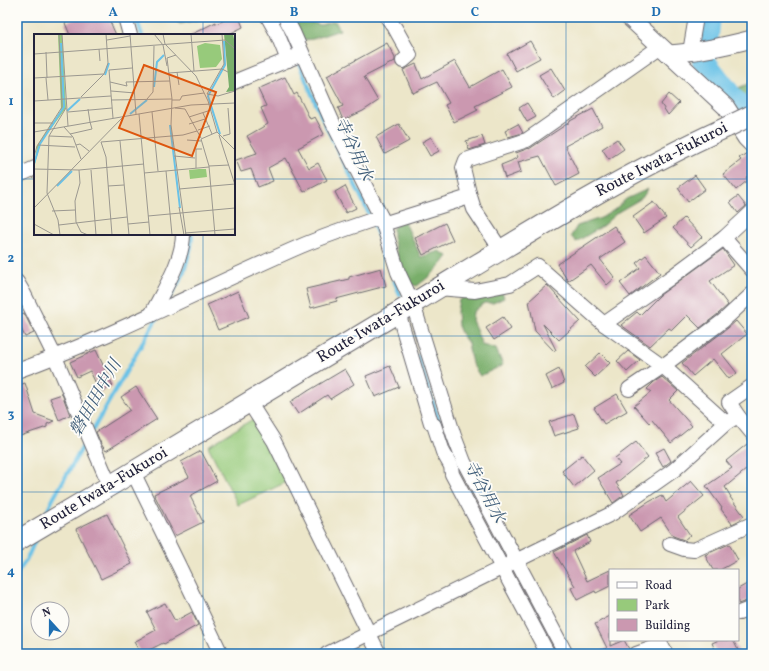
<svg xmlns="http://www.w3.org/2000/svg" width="769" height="671" font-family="Vollkorn,'Noto Serif JP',serif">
  <rect width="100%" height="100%" fill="#fdfcf7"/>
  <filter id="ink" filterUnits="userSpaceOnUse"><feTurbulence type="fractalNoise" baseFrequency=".025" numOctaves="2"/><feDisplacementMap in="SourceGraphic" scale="8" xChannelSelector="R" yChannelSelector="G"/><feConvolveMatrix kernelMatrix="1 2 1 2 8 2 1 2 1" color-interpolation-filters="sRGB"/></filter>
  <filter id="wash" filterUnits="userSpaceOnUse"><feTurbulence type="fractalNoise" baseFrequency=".012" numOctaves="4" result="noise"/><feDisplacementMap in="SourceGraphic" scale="16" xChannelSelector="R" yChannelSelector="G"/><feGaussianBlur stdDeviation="0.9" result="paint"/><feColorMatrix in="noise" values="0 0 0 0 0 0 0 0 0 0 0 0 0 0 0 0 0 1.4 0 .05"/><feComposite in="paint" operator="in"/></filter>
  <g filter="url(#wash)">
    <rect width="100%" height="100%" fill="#ece6c9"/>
    <path fill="#97ca7b" stroke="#5c765b" d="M258 416 293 479 238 505 208 446Z"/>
    <g fill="#79ae6b" stroke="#4e6853">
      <path d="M171 17H202L196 20 180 24Z"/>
      <path d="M285 17H304L305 20 320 25 335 21 340 30 313 39 297 41Z"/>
      <path d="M752 82V102L746 104 733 100 736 89Z"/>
      <path d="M648 189 642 198 618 212 601 227 576 242 571 236 577 226 601 218 614 210 626 199Z"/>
      <path d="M403 218 421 257 439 251 448 256C439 269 430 276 417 286L410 284 401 270 393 238V228Z"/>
      <path d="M502 292 504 298 493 303H484L473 312 472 320 482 345 496 349 503 365 480 376 472 364 468 343 462 335 458 326 457 311 459 300 470 295Z"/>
    </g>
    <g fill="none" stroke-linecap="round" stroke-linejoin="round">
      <g stroke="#6ac2e7" stroke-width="4">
        <path d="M136 17 142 35"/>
        <path d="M277 17C296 52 309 90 326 126 347 169 370 211 386 257"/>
        <path d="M394 280 400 295"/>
        <path d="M166 304 183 275 191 247 192 234"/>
        <path d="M418 356 440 424"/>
        <path d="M91 433 158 316"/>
        <path d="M45 516 53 499 87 439"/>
        <path d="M17 574 27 559 36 538"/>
      </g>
      <path stroke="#6ac2e7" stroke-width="24" d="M709 17 704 62 752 124"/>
    </g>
    <g id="blocks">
      <g fill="#cb98b0">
        <path d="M80 17H108L116 35H70L65 23Z"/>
        <path d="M231 17H239L243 27 227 35H190L216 22V24Z"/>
        <path d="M530 41 540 58 516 71 507 54Z"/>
        <path d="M387 43 395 58V61L364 77 378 101 363 111 343 120 338 108 343 106 327 76Z"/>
        <path d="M455 61 470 87 502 69 512 87 475 106 478 110 454 122 445 105 449 103 437 82 413 93 403 70 416 64 422 79Z"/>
        <path d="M551 68 565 91 554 99 539 75Z"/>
        <path d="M285 77 294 95 297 93 310 119 315 117 324 134 298 148 309 168 318 163 327 180 304 192 286 158 268 168 273 181 258 187 251 169 241 172 236 160 257 153 247 136 268 124 261 108 266 106 258 89Z"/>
        <path d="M669 94 679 103 668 115 661 104Z"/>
        <path d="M527 103 536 117 527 122 519 108Z"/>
        <path d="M593 109 602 126 565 146 579 174 556 186 540 156 518 162 521 172 505 178 501 165 511 161 518 157 516 153 529 148V149L570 122V121Z"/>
        <path d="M399 124 409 141 385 154 376 137Z"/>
        <path d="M518 124 523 133 508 137 505 131Z"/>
        <path d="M482 136 485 145 469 150 466 141Z"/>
        <path d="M431 137 439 151 430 156 422 142Z"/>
        <path d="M617 139 624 149 609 159 602 149Z"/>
        <path d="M747 153 752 154V177L750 174 746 177 748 180 736 190 723 174 741 160 739 158Z"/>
        <path d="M695 175 705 189 688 202 678 188Z"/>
        <path d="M345 186 356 208 346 213 335 192Z"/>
        <path d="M738 196 746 206 738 213 730 202Z"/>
        <path d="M654 202 666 218 644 233 633 217Z"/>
        <path d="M684 218 702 237 691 247 673 228Z"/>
        <path d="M445 223 453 240 423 255 415 238Z"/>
        <path d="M614 226 625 242 600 259 615 278 607 285 591 265 568 281 557 264Z"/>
        <path d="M723 249 734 265 710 281 728 305 718 314 700 328 687 315 672 330 669 328 650 346 621 325 637 312 640 315 660 295Z"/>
        <path d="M646 255 660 273 630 296 620 283 640 268 636 263Z"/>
        <path d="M381 268 386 286 336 299 337 301 311 308 306 289 349 279V277Z"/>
        <path d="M547 285 580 321 559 340 543 324 556 350 554 351 535 331 529 301Z"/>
        <path d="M238 291 249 317 218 330 207 305Z"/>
        <path d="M24 313 34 333 25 337 17 319V316Z"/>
        <path d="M503 317 511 329 494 340 486 328Z"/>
        <path d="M736 321 747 334 722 354 737 373 729 379 713 359 693 376 682 363 728 328Z"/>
        <path d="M96 350 113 386 100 392 90 371 77 377 70 362Z"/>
        <path d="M628 351 640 360 627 372 617 361Z"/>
        <path d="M600 353 610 363 595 377 585 367Z"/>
        <path d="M390 366 399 387 375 397 366 376Z"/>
        <path d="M345 369 354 384 330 399 327 395 298 414 290 402 308 390V391Z"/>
        <path d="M559 369 564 383 552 389 546 376Z"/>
        <path d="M662 377 678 391 669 400 692 426 671 443 652 420 649 423 634 406 651 392 647 389 654 382Z"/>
        <path d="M25 383 35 414 54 421 47 424V427L17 437V386Z"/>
        <path d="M136 387 157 419 106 451 101 444 96 432 130 410 121 397Z"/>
        <path d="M62 394 70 415 59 420 50 398Z"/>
        <path d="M617 394 627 411 604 424 594 408Z"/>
        <path d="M574 414 579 428 554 436 549 422Z"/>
        <path d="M636 442 648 457 616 483 624 495 613 503 598 478 620 464 615 458Z"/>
        <path d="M747 444 752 451V465L725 487 731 497H730L744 516 738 521 732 524 721 509 722 508 706 486 732 468 726 461Z"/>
        <path d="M664 448 671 461 663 467 655 453Z"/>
        <path d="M201 451 217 481 190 496 203 522 175 536 154 494 189 477 181 462Z"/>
        <path d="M582 455 594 470 574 487 562 471Z"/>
        <path d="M691 481 704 496 678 517 690 535 684 540 673 536 661 518 640 532 629 515 649 502 662 495 666 502Z"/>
        <path d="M107 514 132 564 101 579 76 529Z"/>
        <path d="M587 535 590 542 573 551 587 581 610 570V586L596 593 595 591 577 600 571 588 575 586 554 552Z"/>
        <path d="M729 544 738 560 720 570H713L705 555Z"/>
        <path d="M752 581V599L738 604V589Z"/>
        <path d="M165 603 175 621 192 612 198 625 164 644 163 643 141 654 134 642 156 630 147 612Z"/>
        <path d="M610 616V646L624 640 629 649 628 654H594L607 648 595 624Z"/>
        <path d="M719 640H733L740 654H717L712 643Z"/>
      </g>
    </g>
  </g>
  <g filter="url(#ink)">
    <use href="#blocks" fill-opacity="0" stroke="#69676d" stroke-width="1"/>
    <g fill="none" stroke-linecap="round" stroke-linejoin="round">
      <defs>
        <g id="minor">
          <path d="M125 17 130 35"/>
          <path d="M268 17 277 33 288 60"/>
          <path d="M285 17 293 32 332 121 381 217 398 272 413 304 454 436 464 462 566 654"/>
          <path d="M387 17 395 28 410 55 403 61"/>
          <path d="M690 52 696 17"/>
          <path d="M234 82 302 54"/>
          <path d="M17 176 35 168"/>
          <path d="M469 193 474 209 501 250"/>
          <path d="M383 224 466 198 469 193 463 168 466 160 527 140 661 46"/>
          <path d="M724 238 752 270"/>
          <path d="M17 282 24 294 55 357 110 486"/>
          <path d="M438 288 475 291 510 284 538 266 604 324 663 366 726 423"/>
          <path d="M398 312 431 423 434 425 443 452 451 466 452 474 548 654"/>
          <path d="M151 315C163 291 183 261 183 234"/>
          <path d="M604 324 670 278 724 238 752 212"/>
          <path d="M17 371C114 336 206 287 301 246 327 235 354 226 381 217"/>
          <path d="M629 389 663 366 723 321 752 294"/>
          <path d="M249 402 274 441 379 654"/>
          <path d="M738 416 729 402 752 386"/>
          <path d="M133 472 180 568 221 654"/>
          <path d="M670 544 684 549 694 550 752 524"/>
          <path d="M739 613 752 608"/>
          <path d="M327 654 613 513 674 470 726 423 738 416 752 433"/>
          <path d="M636 654 661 645 666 654"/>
        </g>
        <g id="tertiary">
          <path d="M629 17 726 107 746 138 752 144"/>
          <path d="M669 54C697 52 725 46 752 39"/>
        </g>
        <path id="secondary" d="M17 541C151 462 284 381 417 301 519 239 619 176 727 127"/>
      </defs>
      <use href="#minor" stroke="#69676d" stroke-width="16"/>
      <use href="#tertiary" stroke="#69676d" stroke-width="19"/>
      <use href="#secondary" stroke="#69676d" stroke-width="22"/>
      <use href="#minor" stroke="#fff" stroke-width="14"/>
      <use href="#tertiary" stroke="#fff" stroke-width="17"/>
      <use href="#secondary" stroke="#fff" stroke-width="20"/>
      <defs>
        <path id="secondary-bridge" d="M727 127 752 115"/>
      </defs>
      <use href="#secondary-bridge" stroke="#69676d" stroke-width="22" stroke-linecap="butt"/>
      <use href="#secondary-bridge" stroke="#fff" stroke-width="20"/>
    </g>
  </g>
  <path fill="none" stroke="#1f6fb2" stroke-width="1" stroke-opacity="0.55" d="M203 17V35M384 17V654M566 17V654M17 179H35M234 179H752M203 234V654M17 336H752M17 492H752"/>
  <g text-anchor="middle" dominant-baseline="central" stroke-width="3.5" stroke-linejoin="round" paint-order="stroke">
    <g font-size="16" fill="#22223b" stroke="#fdfcf7">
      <text transform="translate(662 160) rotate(-27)">Route Iwata-Fukuroi</text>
      <text transform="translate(381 322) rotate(-31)">Route Iwata-Fukuroi</text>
      <text transform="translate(104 489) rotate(-31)">Route Iwata-Fukuroi</text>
    </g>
    <g font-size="17" font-style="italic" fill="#3b5a77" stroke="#fdfcf7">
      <text transform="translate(353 149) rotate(65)">寺谷用水</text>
      <text transform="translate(96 398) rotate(-60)">磐田田中川</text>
      <text transform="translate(484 492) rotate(62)">寺谷用水</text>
    </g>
  </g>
  <g transform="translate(34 34)">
    <rect width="201" height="201" fill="#ece6c9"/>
    <path d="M24 0H28L32 74 7 108 0 133 3 112 27 76ZM171 9 186 11 188 25 182 33 166 34 163 12ZM165 135 166 140 165 135H172L173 143 156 145 155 136Z" fill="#97ca7b"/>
    <path d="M190 0H199L201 10V57L192 58 195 53Z" fill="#79ae6b"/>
    <path fill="none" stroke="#6ac2e7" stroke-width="2" d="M71 41 75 29M120 53 123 28 130 21M33 77 46 65M96 80 113 66M136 91 146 174M186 100 174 62 191 31 190 7M0 130 6 110 30 73 27 9M23 152 38 137"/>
    <path fill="none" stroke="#9b9890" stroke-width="1" d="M28 0 34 92M96 0 102 80M120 0 129 11 133 32M129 0 131 10 162 42 174 67 183 98 201 116M157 0 160 37M73 6 96 2M65 15 66 27M12 18 13 44M0 20 191 6 201 15M142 21 133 24 138 65 137 91 152 201M75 36 79 84M75 36 98 34M143 38 145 51M135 39 188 35 194 38M0 44 70 40 74 29 72 0M12 44 14 66M76 48 93 52 92 48 136 47M77 57 101 59M173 60 190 30 188 0M173 60 184 62 201 57M47 63 70 40M113 65 119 58 120 12M77 66 138 65M138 66H146L148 62 170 59M0 67 77 62M141 74 151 75 167 104M54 75 56 88M34 78 78 74M118 78 124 137M169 79 178 100M105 80 116 201M155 83 177 76M0 89H19M155 90 171 85M30 93 39 103 47 125M164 96 176 92M0 98 157 71 201 69M36 100 58 95 56 88M185 101 201 151M15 102 38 103M189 102 196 100 194 74M153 106 167 107M86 107 95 201M67 108 149 101 163 97M67 108 72 123 78 201M4 111 41 113M42 111 46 110 55 117M140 122 161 124M0 123 3 112 28 73 25 0M175 132 195 131M162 134V115H168M0 135 45 136 110 130M45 136 46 149 41 167 42 188 47 198 54 201M57 136 62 201M132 137 138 201M110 139 175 133M74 152 90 151M145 155 201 150M145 173 150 201M0 174 90 82M18 177 41 176M114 182 201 174M0 190 20 201M94 190 115 188M25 191 93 183M151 199 201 195M26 201 24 186 13 159 15 102 32 74M181 201 175 132 167 105 183 98"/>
    <path fill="#de560e" fill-opacity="0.15" stroke="#de560e" stroke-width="2" d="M110 31 182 58 158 122 85 94Z"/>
    <rect width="201" height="201" fill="none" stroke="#22223b" stroke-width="2"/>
  </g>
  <rect width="769" height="671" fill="none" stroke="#fdfcf7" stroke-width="44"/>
  <rect x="609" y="569" width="130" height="72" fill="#fdfcf7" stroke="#a5a5ac"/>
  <rect x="617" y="582" width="20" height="6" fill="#ffffff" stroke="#a5a5ac"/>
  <text x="645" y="589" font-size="12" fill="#22223b">Road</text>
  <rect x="617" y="599" width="20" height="12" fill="#97ca7b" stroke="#a5a5ac"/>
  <text x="645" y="609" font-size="12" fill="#22223b">Park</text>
  <rect x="617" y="619" width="20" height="12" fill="#cb98b0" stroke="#a5a5ac"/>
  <text x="645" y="629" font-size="12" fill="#22223b">Building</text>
  <g transform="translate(50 621) rotate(339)"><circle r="19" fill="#fdfcf7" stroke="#a5a5ac"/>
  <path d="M0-3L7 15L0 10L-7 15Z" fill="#1f6fb2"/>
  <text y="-6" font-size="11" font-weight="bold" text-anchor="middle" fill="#22223b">N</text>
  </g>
  <rect x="22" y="22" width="725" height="627" fill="none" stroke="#1f6fb2" stroke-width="1.5"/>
  <g font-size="13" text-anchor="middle" font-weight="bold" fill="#1f6fb2">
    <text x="113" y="16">A</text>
    <text x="294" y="16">B</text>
    <text x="475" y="16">C</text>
    <text x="656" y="16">D</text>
    <text x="11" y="105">1</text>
    <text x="11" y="262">2</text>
    <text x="11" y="418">3</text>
    <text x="11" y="575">4</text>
  </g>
</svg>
